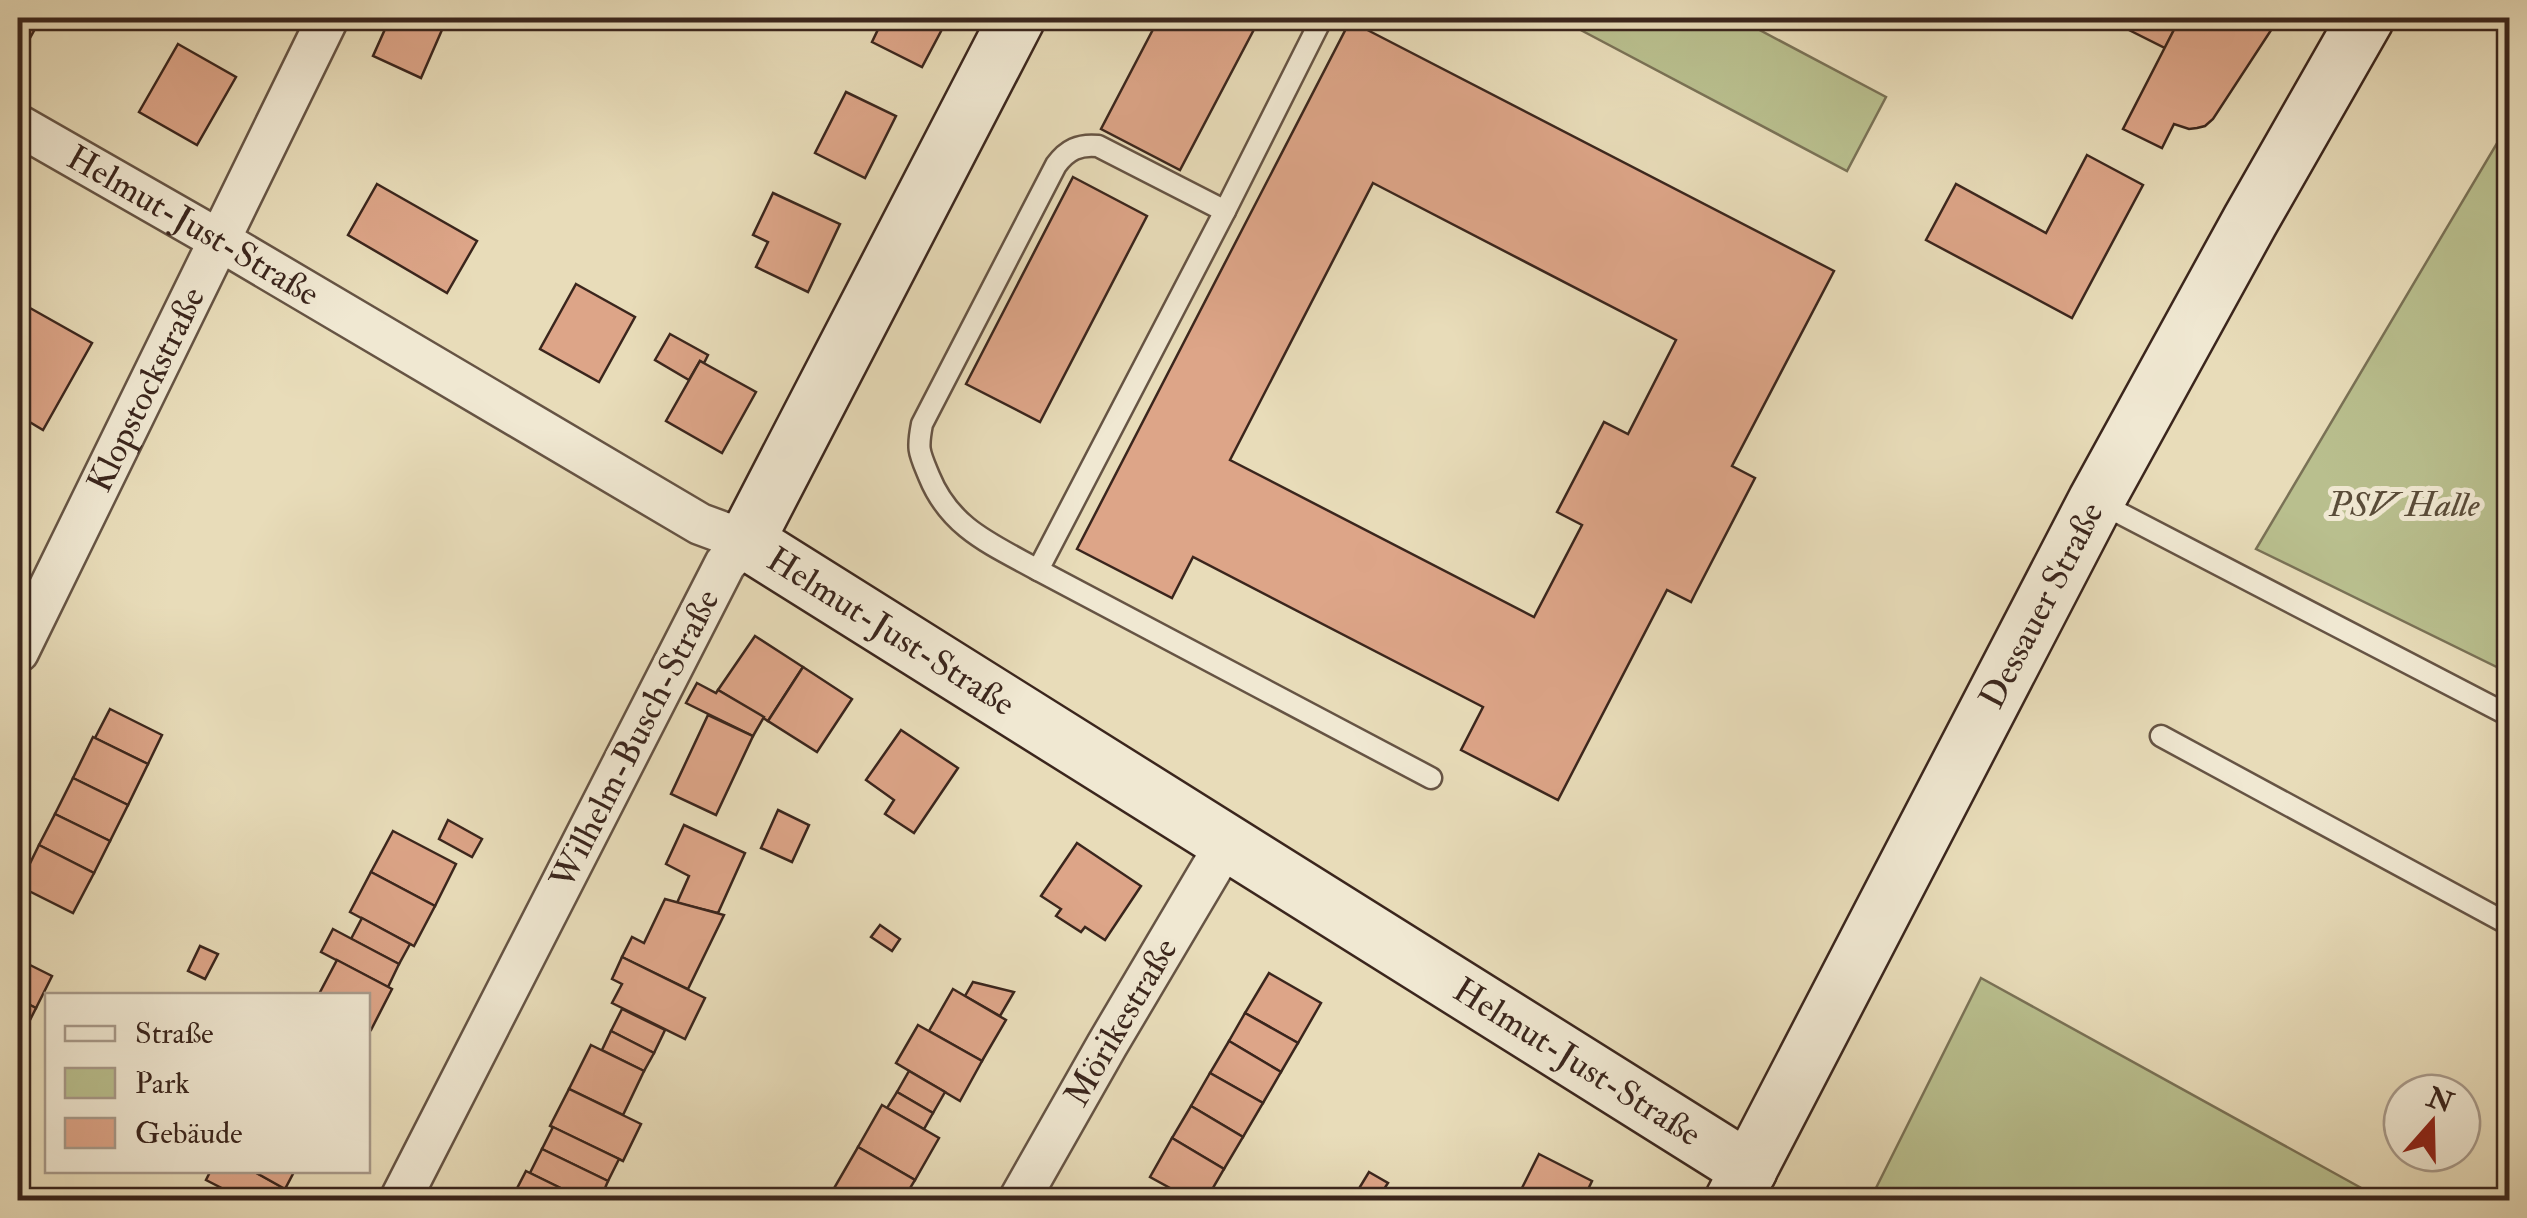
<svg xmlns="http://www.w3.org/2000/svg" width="2527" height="1218" font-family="'IM FELL Double Pica',serif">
  <rect width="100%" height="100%" fill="#e8dcb9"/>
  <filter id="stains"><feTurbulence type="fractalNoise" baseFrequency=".002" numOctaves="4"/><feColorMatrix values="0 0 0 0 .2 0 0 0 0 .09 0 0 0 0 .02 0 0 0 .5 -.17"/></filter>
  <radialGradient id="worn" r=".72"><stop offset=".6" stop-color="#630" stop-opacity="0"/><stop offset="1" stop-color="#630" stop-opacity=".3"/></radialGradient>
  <g fill="#b9bf8e" stroke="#7a7256" stroke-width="2.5">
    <path d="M1558 18H1737L1886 97 1847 171Z"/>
    <path d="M2509 123V673L2256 549Z"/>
    <path d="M1981 978 2383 1200H1870Z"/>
  </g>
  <g fill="#dda588" stroke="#3b261d" stroke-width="2.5" fill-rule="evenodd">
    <path d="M18 18H41L25 47 18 43Z"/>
    <path d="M390 18H432L445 23 421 78 373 56Z"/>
    <path d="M879 18H948L922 67 872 42 883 19Z"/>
    <path d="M1159 18H1260L1180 170 1101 129Z"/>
    <path d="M2105 18H2180L2165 48Z"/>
    <path d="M2180 18H2279L2213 119 2205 126 2197 128 2189 129 2174 124 2162 148 2123 129Z"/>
    <path d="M1350 21 1834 271 1732 466 1755 478 1695 594 1691 602 1667 590 1558 800 1461 750 1483 707 1193 557 1172 598 1077 549ZM1373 183 1676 340 1628 434 1604 422 1557 512 1582 525 1534 617 1230 460Z"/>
    <path d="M178 44 236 77 197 145 139 112Z"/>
    <path d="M846 92 896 116 865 178 815 153Z"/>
    <path d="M2087 155 2143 185 2072 318 1926 240 1956 184 2046 233Z"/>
    <path d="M1073 177 1147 216 1040 422 966 384Z"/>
    <path d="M377 184 477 241 447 293 348 235Z"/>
    <path d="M773 193 840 224 808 292 756 267 768 242 753 235Z"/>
    <path d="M576 284 635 317 599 382 540 349Z"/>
    <path d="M30 308 92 343 43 430 18 415V331Z"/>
    <path d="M670 334 708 355 704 363 700 361 689 380 655 360Z"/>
    <path d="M700 361 756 392 722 453 666 421Z"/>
    <path d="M755 636 803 667 768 721 718 690Z"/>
    <path d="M803 667 852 699 817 752 768 721Z"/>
    <path d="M697 683 716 693 718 690 764 717 753 736 686 703Z"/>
    <path d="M110 709 162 735 148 764 95 738Z"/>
    <path d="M708 715 753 736 716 815 671 794Z"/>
    <path d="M901 730 958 768 914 833 885 814 894 800 866 780Z"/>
    <path d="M93 737 148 764 128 805 73 778Z"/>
    <path d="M73 778 128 805 110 841 55 814Z"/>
    <path d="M778 810 809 825 792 862 761 848Z"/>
    <path d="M55 814 110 841 94 873 39 845Z"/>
    <path d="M448 820 482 839 472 857 439 839Z"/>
    <path d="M684 825 745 853 718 913 677 903 689 876 666 864Z"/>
    <path d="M393 831 456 864 435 906 371 872Z"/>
    <path d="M1077 843 1141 886 1105 940 1085 927 1081 932 1056 916 1061 909 1041 896Z"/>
    <path d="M39 845 94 873 73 913 19 886Z"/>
    <path d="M371 872 435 906 414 946 350 912Z"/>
    <path d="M665 899 724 915 688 989 622 957 632 937 644 943Z"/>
    <path d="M362 918 410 944 399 964 351 939Z"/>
    <path d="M880 925 900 939 892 951 871 937Z"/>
    <path d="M333 929 399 964 388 987 321 952Z"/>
    <path d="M200 946 218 954 205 979 188 971Z"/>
    <path d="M622 957 705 998 685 1039 612 1003 622 984 612 979Z"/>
    <path d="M18 959 52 976 36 1008 18 999Z"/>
    <path d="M337 960 392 989 371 1030 368 1029V996H318Z"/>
    <path d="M1269 973 1321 1003 1298 1043 1245 1013Z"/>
    <path d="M973 982 1014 992 1000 1016 965 996Z"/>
    <path d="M953 989 1006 1020 982 1061 929 1031Z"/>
    <path d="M18 999 36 1008 20 1040 18 1039Z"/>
    <path d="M622 1009 665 1030 654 1053 611 1031Z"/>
    <path d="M1245 1013 1298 1043 1281 1072 1229 1041Z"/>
    <path d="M918 1025 982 1061 960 1101 896 1063Z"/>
    <path d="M611 1031 654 1053 644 1071 602 1050Z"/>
    <path d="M1229 1041 1281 1072 1263 1103 1210 1073Z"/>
    <path d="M591 1045 644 1071 623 1115 569 1089Z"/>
    <path d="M909 1071 945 1092 933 1113 897 1092Z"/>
    <path d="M1210 1073 1263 1103 1243 1137 1191 1106Z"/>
    <path d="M569 1089 641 1124 623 1161 550 1126Z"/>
    <path d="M897 1092 933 1113 924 1129 887 1108Z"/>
    <path d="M882 1105 939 1138 915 1180 858 1147Z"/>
    <path d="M1191 1106 1243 1137 1224 1169 1172 1138Z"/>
    <path d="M553 1127 619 1159 608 1181 542 1149Z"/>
    <path d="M1172 1138 1224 1169 1206 1200H1192L1150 1177Z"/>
    <path d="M858 1147 915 1180 903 1200H851L833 1190Z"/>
    <path d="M542 1149 608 1181 600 1200H585L530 1173Z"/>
    <path d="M1539 1154 1592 1181 1583 1200H1537L1520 1192Z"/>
    <path d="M211 1170H251L284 1188 278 1200H245L206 1180Z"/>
    <path d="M251 1170H295L285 1189Z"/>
    <path d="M526 1171 530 1173 585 1200H511Z"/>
    <path d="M1369 1172 1388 1183 1377 1200H1364L1355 1195Z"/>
  </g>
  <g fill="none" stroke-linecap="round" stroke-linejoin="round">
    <defs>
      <g id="lane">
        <path d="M1322 18 1225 211 1038 570 1431 778"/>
        <path d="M2098 502 2510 716"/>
        <path d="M1038 570C991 544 950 528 929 476 919 452 917 450 922 424L1056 165C1067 150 1079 144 1098 146L1225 211"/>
        <path d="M2161 736 2510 925"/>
      </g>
      <g id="street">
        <path id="s1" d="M18 125 219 240 700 524 746 541 725 564 400 1200"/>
        <path id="s2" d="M18 652 328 18"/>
        <path id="s3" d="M1019 1200 1107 1045 1226 844"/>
      </g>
      <g id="secondary">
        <path id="s4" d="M1017 18 746 541 1749 1170"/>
        <path id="s5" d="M1733 1200 2096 501 2250 221 2366 18"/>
      </g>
    </defs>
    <use href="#lane" stroke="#665444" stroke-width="25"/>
    <use href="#street" stroke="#665444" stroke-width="45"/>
    <use href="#secondary" stroke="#3b261d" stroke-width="60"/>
    <use href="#lane" stroke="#f0e8d2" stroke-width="20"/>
    <use href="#street" stroke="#f0e8d2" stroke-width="40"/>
    <use href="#secondary" stroke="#f0e8d2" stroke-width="55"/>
  </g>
  <g text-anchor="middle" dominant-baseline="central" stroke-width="10" stroke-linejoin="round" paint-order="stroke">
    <g font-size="35" fill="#3b261d" stroke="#f0e8d2">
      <text stroke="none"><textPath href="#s1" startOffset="202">Helmut-Just-Straße</textPath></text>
      <text stroke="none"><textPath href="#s2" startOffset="292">Klopstockstraße</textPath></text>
      <text stroke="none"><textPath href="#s5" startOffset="670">Dessauer Straße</textPath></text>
      <text stroke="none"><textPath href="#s4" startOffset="760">Helmut-Just-Straße</textPath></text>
      <text transform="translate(635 739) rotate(-63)">Wilhelm-Busch-Straße</text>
      <text stroke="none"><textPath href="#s3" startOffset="205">Mörikestraße</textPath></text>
      <text stroke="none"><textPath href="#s4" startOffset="1570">Helmut-Just-Straße</textPath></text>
    </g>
    <g font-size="35" font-style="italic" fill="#5a4c39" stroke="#f0e8d2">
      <text x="2404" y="505">PSV Halle</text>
    </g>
  </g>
  <rect width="2527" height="1218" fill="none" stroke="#e8dcb9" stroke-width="60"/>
  <rect x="20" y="20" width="2487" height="1178" fill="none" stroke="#3b261d" stroke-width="5"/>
  <rect x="30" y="30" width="2467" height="1158" fill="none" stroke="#3b261d" stroke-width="2.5"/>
  <rect x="45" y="993" width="325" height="180" fill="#f0e8d2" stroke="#a89a8a" stroke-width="2.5"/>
  <rect x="65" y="1026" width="50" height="15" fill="#f0e8d2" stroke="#a89a8a" stroke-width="2.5"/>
  <text x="135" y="1043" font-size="30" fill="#3b261d">Straße</text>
  <rect x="65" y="1068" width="50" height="30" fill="#b9bf8e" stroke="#a89a8a" stroke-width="2.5"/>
  <text x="135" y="1093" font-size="30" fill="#3b261d">Park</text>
  <rect x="65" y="1118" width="50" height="30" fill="#dda588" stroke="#a89a8a" stroke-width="2.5"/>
  <text x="135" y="1143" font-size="30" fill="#3b261d">Gebäude</text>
  <g transform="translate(2432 1123) rotate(20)"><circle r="48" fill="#f0e8d2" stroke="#a89a8a" stroke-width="2.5"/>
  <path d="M0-8L18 38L0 25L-18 38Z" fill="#8f2418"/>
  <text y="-15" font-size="28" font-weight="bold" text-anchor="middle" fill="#3b261d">N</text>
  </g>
  <rect width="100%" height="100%" filter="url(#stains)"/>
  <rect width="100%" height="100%" fill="url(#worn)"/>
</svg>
